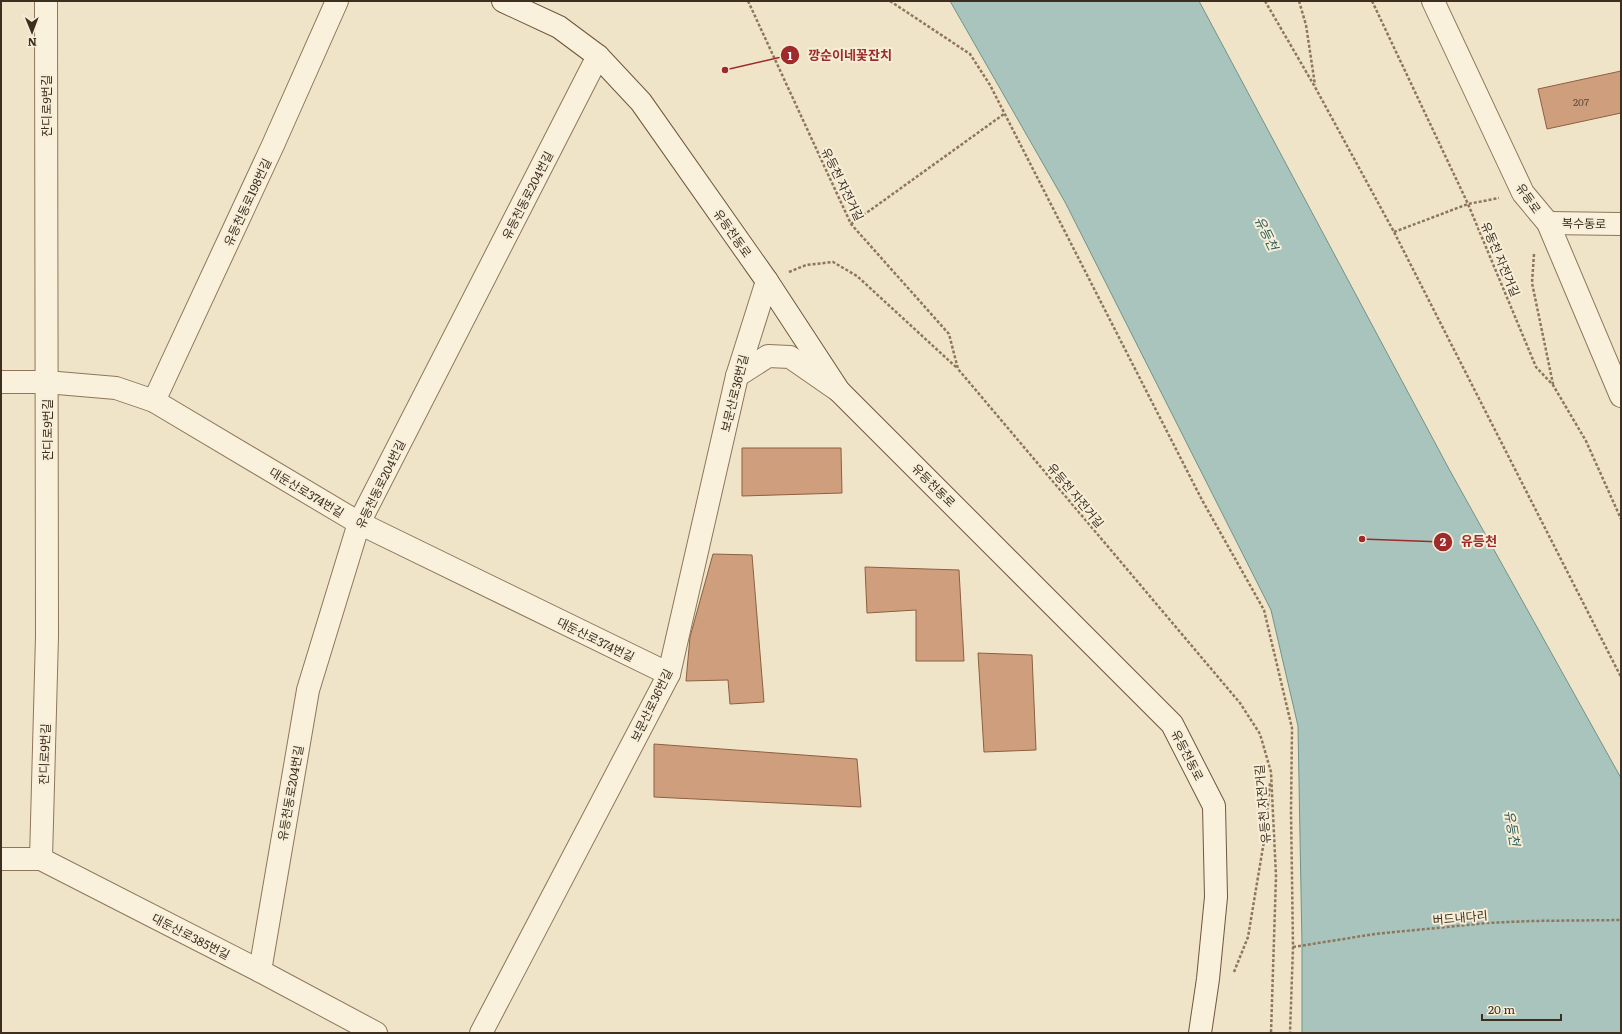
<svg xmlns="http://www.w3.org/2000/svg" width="1622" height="1034" font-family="Literata,'Noto Sans KR',serif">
  <rect width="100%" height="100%" fill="#f0e4c8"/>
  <path fill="#a9c4bc" stroke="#6f938a" d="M950 1H1199L1449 469 1621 778V1033H1302V946L1298 726 1271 610 1065 202Z"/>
  <g fill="#cf9f7d" stroke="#8d5f41">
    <path d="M1621 71V113L1547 129 1538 89Z"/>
    <path d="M742 448H841L842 493 742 496Z"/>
    <path d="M713 554 752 555 764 702 730 704 728 680 686 681 690 637Z"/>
    <path d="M865 567 959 570 964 661H916V610L867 613Z"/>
    <path d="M978 653 1032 655 1036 750 984 752Z"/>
    <path d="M654 744 857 759 861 807 654 797Z"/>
  </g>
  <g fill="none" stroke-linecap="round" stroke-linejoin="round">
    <defs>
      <g id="minor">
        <path d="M737 376 768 356 790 357 839 391"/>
        <path d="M1 382H46L116 388 154 401 359 523 669 674"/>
        <path d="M154 401 273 145 337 1"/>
        <path d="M1 859H41L260 971 376 1033"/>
        <path d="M41 859 47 636 46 1"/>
        <path d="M260 971 308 690 359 523 598 56"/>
        <path d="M481 1033 669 674 737 376 767 281"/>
      </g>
      <g id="tertiary">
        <path d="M1433 1 1523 193 1548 223 1621 396"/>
        <path d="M1548 223 1621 224"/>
      </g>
      <path id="secondary" d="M503 1 559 27 598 56 641 102 767 281 839 391 1172 724 1214 806 1216 897 1208 979 1200 1033"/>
    </defs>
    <use href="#minor" stroke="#8d765c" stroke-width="24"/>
    <use href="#tertiary" stroke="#8d765c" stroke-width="24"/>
    <use href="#secondary" stroke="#6f573f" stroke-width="24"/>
    <g stroke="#8d765c" stroke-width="2.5" stroke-dasharray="3 2" stroke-linecap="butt">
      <path d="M748 1 851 224 949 334 958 369 1240 703 1260 734 1271 772 1276 876 1271 1033"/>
      <path d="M890 1 970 54 990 85 1202 500 1264 610 1292 728 1291 812 1293 947 1290 1033"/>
      <path d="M1265 1 1315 87 1394 232 1621 677"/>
      <path d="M1299 1 1306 25 1315 85"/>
      <path d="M1372 1 1468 204 1536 367 1553 385 1586 441 1621 519"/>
      <path d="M851 224 1004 114"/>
      <path d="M1394 232 1468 204 1499 198"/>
      <path d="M1534 254 1532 283 1553 384"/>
      <path d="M789 272 806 265 833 262 857 276 957 368"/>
      <path d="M1293 947 1375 934 1487 923 1530 921 1621 920"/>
      <path d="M1234 972 1248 937 1265 835 1270 783"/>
    </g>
    <use href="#minor" stroke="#faf1dc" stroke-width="22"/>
    <use href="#tertiary" stroke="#faf1dc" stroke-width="22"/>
    <use href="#secondary" stroke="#faf1dc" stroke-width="22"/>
  </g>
  <g text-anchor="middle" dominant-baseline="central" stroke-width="4" stroke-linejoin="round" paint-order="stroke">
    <g font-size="10" fill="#624a37">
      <text x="1581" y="101">207</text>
    </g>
    <g font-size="12" fill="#3d2e20" stroke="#f7eed8">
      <text transform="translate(46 106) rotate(-90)">잔디로9번길</text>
      <text transform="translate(843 184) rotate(64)">유등천 자전거길</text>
      <text transform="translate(527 195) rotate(-63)">유등천동로204번길</text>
      <text transform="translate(1529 198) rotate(55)">유등로</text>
      <text transform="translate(247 202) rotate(-65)">유등천동로198번길</text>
      <text transform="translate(1584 223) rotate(1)">복수동로</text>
      <text transform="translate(733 233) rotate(55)">유등천동로</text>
      <text transform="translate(1501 259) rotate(67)">유동천 자전거길</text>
      <text transform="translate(734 393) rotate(-76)">보문산로36번길</text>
      <text transform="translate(47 430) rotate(-90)">잔디로9번길</text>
      <text transform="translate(380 484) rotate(-64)">유등천동로204번길</text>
      <text transform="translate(934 485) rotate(45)">유등천동로</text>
      <text transform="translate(307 492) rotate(31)">대둔산로374번길</text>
      <text transform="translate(1076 495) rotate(50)">유등천 자전거길</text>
      <text transform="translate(596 639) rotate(26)">대둔산로374번길</text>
      <text transform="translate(651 705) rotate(-64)">보문산로36번길</text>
      <text transform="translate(44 754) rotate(-88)">잔디로9번길</text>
      <text transform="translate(1188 755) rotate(63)">유등천동로</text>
      <text transform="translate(290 793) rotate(-80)">유등천동로204번길</text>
      <text transform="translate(1262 804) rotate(-95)">유등천 자전거길</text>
      <text transform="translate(1460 917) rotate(-5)">버드내다리</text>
      <text transform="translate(191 936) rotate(27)">대둔산로385번길</text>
    </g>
    <g font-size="13" font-style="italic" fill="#2f5d5a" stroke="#f7eed8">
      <text transform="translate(1267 233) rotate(64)">유등천</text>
      <text transform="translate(1513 828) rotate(80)">유등천</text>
    </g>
  </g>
  <path fill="none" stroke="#9e2a2b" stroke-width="1.5" d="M725 70L790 55M1362 539L1443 542"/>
  <g fill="#9e2a2b" stroke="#f7eed8" stroke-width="1.5">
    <circle cx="725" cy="70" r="4"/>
    <circle cx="1362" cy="539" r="4"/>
    <circle cx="790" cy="55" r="10"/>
    <circle cx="1443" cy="542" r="10"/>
  </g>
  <g font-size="12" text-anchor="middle" font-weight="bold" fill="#fff">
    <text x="790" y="60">1</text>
    <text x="1443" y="546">2</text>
  </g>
  <g font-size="13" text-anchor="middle" font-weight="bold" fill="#9e2a2b" stroke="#f7eed8" stroke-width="4" stroke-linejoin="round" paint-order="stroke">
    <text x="850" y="60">깡순이네꽃잔치</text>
    <text x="1479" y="546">유등천</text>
  </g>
  <rect width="1622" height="1034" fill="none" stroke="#3d2e20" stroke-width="4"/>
  <g transform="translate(32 32) rotate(179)" stroke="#f7eed8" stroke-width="3" paint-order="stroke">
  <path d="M0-3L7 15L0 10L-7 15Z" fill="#3d2e20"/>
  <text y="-6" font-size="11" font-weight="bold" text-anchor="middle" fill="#3d2e20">N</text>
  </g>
  <path d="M1482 1014v6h79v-6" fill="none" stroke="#3d2e20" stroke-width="2"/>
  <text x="1488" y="1014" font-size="12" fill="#3d2e20" stroke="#f7eed8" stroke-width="3" paint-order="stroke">20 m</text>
</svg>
